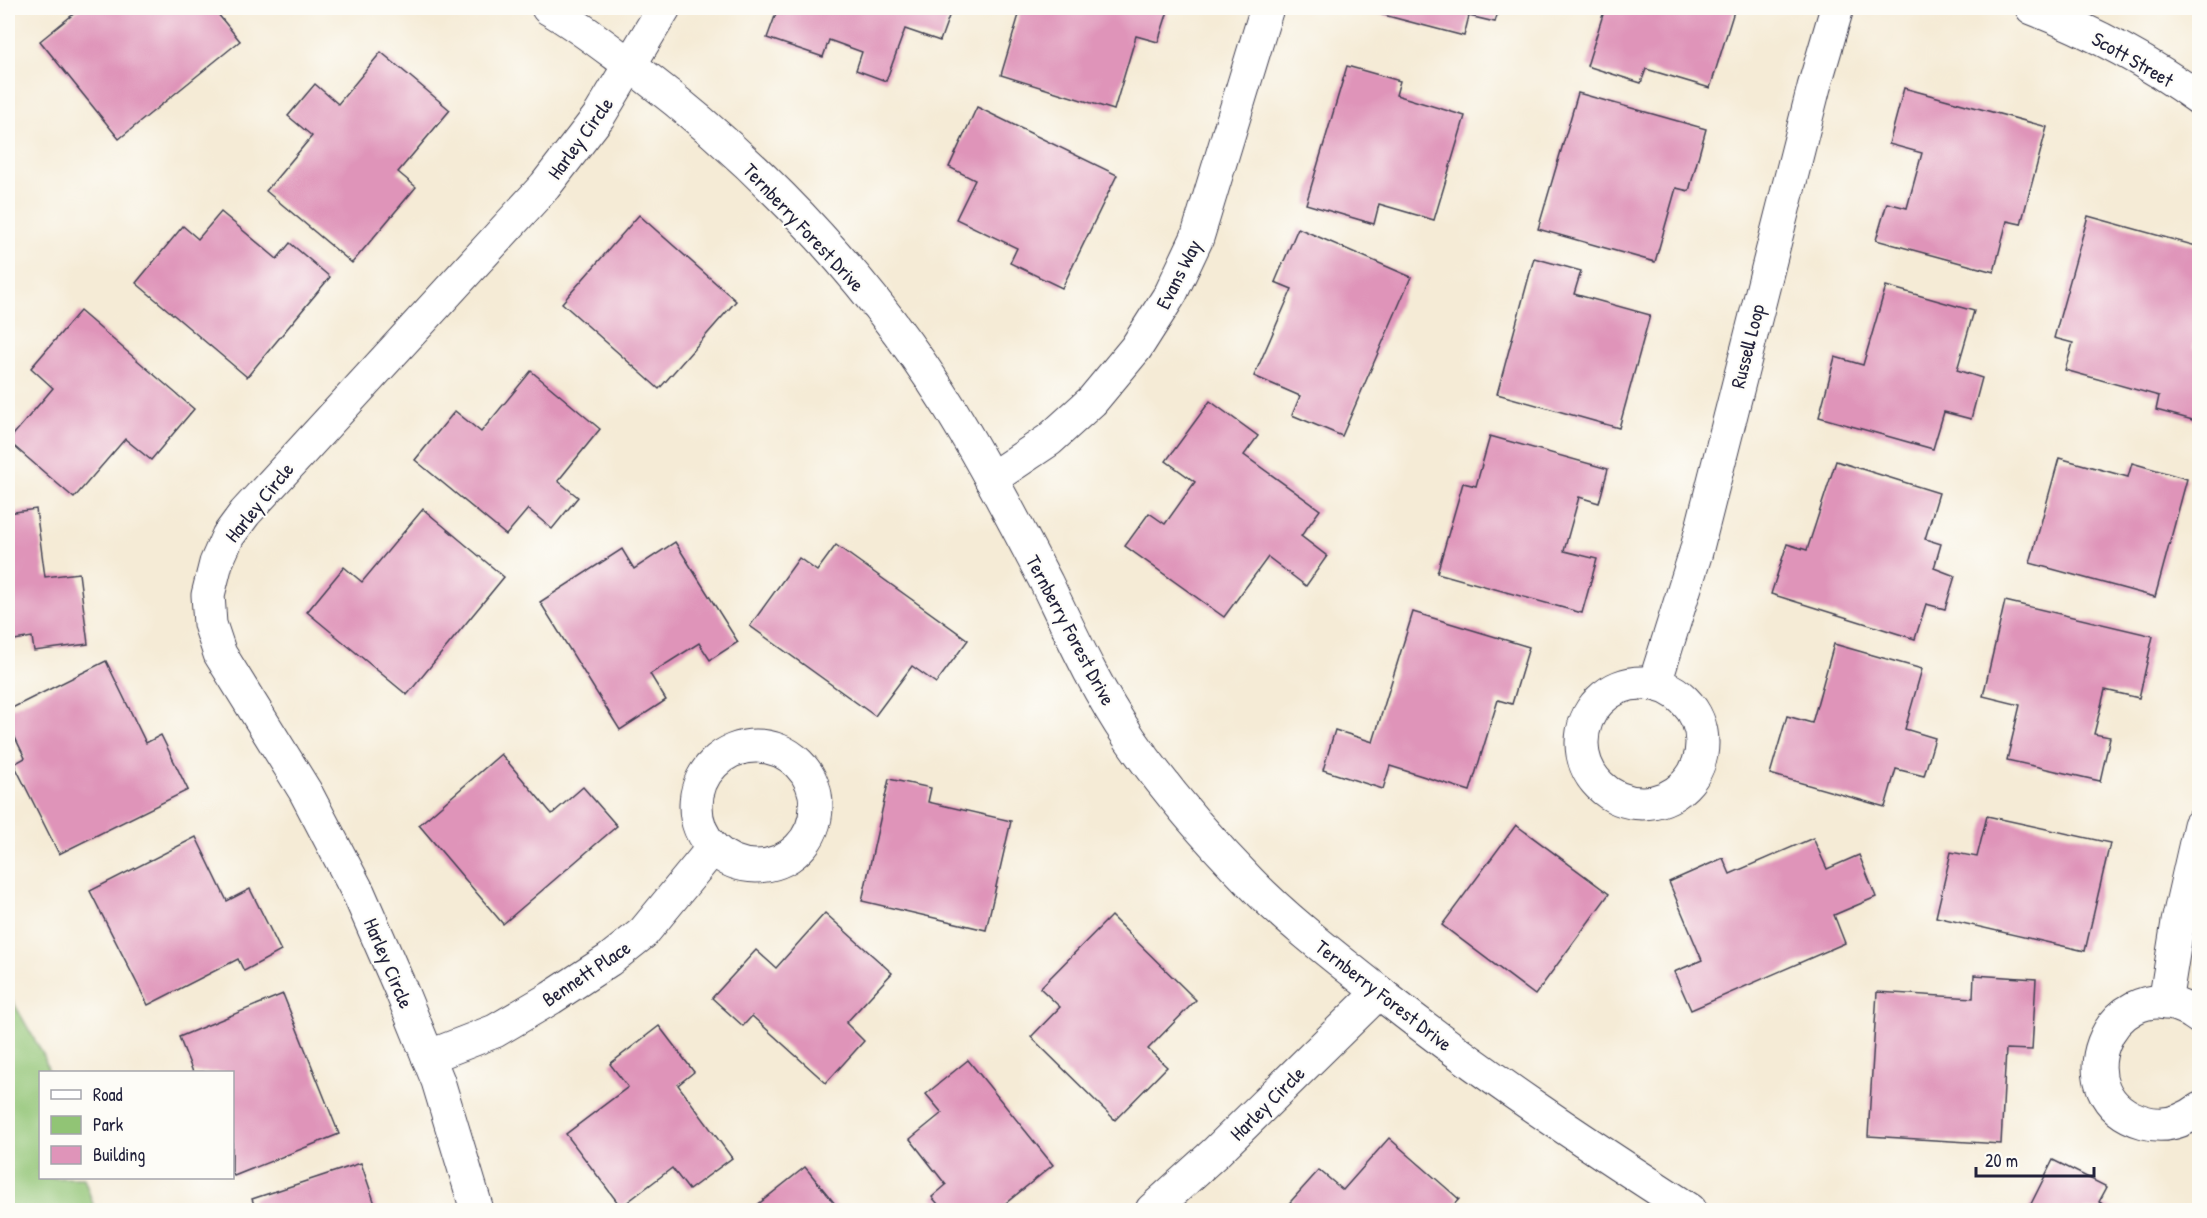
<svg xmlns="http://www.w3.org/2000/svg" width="2207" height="1218" font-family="'Patrick Hand',sans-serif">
  <rect width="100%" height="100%" fill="#fdfcf7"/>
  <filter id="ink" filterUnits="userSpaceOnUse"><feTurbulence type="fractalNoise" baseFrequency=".0167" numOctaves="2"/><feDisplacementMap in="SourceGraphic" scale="12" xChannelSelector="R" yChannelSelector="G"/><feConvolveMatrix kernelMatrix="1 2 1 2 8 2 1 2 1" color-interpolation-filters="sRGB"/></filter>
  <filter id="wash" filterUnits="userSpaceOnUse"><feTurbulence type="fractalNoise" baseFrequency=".008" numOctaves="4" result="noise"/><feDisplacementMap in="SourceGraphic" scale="24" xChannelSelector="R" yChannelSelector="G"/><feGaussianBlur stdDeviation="1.35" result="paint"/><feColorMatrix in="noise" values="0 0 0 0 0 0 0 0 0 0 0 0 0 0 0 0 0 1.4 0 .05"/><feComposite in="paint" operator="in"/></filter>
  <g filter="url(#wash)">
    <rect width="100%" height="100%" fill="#f5ebd6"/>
    <path fill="#91c475" stroke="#5a7358" stroke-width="1.5" d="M8 993 44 1056 49 1072H40V1178H84L95 1210H8Z"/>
    <g id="blocks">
      <g fill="#df94b9">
        <path d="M81 8H213L240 41 119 139 40 41Z"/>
        <path d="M778 8H952L940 41 905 29 886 81 856 70 862 52 829 40 823 57 767 38Z"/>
        <path d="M1021 8H1169L1158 42 1136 36 1114 110 1001 75Z"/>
        <path d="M1357 8H1499L1495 22 1469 16 1464 36Z"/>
        <path d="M1605 8H1735L1710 88 1646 69 1641 83 1587 66Z"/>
        <path d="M381 52 450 110 398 172 416 187 352 263 266 191 312 136 288 116 315 84 338 104Z"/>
        <path d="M1347 66 1400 81 1396 95 1465 116 1434 220 1379 204 1374 224 1306 204Z"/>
        <path d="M1904 88 2047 127 2021 224 2007 221 1994 272 1876 240 1887 203 1907 208 1922 153 1889 144Z"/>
        <path d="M1578 93 1706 129 1689 191 1676 188 1655 262 1538 229Z"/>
        <path d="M977 107 1117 175 1062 288 1010 263 1017 248 956 219 975 180 949 167Z"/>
        <path d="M221 212 277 259 290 243 330 277 247 377 136 283 183 226 198 239Z"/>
        <path d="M639 215 736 301 659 389 562 303Z"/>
        <path d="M2088 216 2200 247V324L2193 348 2200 350V422L2156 410 2159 396 2065 370 2073 343 2054 338Z"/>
        <path d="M1298 228 1411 277 1342 436 1292 415 1300 396 1254 376 1292 289 1275 282Z"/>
        <path d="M1534 258 1581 271 1574 294 1650 315 1619 428 1497 394Z"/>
        <path d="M1886 286 1974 311 1957 370 1982 378 1971 419 1944 412 1933 449 1819 417 1835 357 1863 365Z"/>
        <path d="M80 311 194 409 151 460 125 439 74 498 8 441 53 388 31 368Z"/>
        <path d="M531 371 600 429 558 481 578 497 552 529 528 509 506 535 415 460 455 411 481 432Z"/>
        <path d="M1210 401 1258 436 1244 455 1320 510 1301 536 1327 556 1306 586 1268 557 1224 617 1125 546 1149 513 1165 524 1195 482 1166 461Z"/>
        <path d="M1490 436 1608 469 1599 503 1579 497 1564 551 1597 559 1582 613 1437 573 1463 483 1476 486Z"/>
        <path d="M2059 458 2128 477 2132 463 2187 479 2155 597 2030 563Z"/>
        <path d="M1836 461 1939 493 1925 539 1941 544 1934 568 1955 576 1945 609 1926 604 1915 639 1771 594 1787 544 1807 550Z"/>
        <path d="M36 509 45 577 79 573 88 644 34 651 32 637 8 641V513Z"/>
        <path d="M423 509 504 577 407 695 307 612 344 567 362 582Z"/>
        <path d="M675 542 738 642 710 660 699 643 650 674 666 700 620 730 540 602 622 549 634 569Z"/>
        <path d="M836 545 968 640 936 683 912 666 875 716 750 626 799 558 817 571Z"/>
        <path d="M2005 601 2153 636 2139 698 2105 690 2094 734 2110 737 2100 781 2007 760 2020 705 1983 696Z"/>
        <path d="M1413 612 1529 647 1512 704 1498 700 1470 791 1390 766 1383 789 1323 770 1335 730 1373 742Z"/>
        <path d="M1834 644 1922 669 1905 729 1935 738 1924 776 1896 769 1885 807 1770 774 1787 716 1812 723Z"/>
        <path d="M106 661 146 743 161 735 188 790 59 854 14 764 25 758 8 723V710Z"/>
        <path d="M501 754 552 814 583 787 617 826 503 924 419 825Z"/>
        <path d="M889 779 931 788 928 802 1011 821 986 930 862 901Z"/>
        <path d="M1987 816 2110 843 2085 951 1936 917 1951 852 1977 857Z"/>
        <path d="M1516 825 1609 894 1535 995 1442 925Z"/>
        <path d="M196 837 227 901 250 889 281 951 244 971 238 959 148 1005 90 891Z"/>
        <path d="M1813 838 1827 869 1859 855 1876 897 1834 915 1845 943 1691 1010 1674 972 1702 960 1669 882 1723 858 1730 874Z"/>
        <path d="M825 913 892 973 846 1023 864 1041 826 1083 752 1016 743 1026 712 998 756 950 776 968Z"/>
        <path d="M1111 916 1196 1000 1148 1049 1167 1067 1115 1120 1031 1037 1060 1007 1040 988Z"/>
        <path d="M1974 975 2036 979 2032 1050 2006 1049 2001 1144 1868 1136 1877 992 1973 998Z"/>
        <path d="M283 994 339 1134 234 1176 232 1172V1072H193L179 1037Z"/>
        <path d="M659 1026 694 1072 678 1085 732 1158 689 1190 672 1168 621 1207 566 1134 628 1087 610 1064Z"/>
        <path d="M968 1060 1053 1165 1006 1203 1009 1208 1006 1210H943L932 1197 946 1185 910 1139 942 1113 926 1094Z"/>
        <path d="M1389 1138 1459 1199 1449 1210H1283L1319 1170 1343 1190Z"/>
        <path d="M2053 1160 2107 1187 2099 1202 2114 1210H2028Z"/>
        <path d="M361 1163 377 1210H256L252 1199Z"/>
        <path d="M805 1167 840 1210H751Z"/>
      </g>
    </g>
  </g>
  <g filter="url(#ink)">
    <use href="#blocks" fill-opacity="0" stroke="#424052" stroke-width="1.5"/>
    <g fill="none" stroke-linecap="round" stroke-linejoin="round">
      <defs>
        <g id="minor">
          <path d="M548 8C580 26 608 49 638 71 767 169 883 293 965 433 994 482 1020 532 1046 582 1072 636 1096 689 1130 739 1165 789 1207 838 1250 882 1291 924 1339 960 1385 997 1482 1074 1586 1143 1690 1210"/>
          <path d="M2032 8C2090 31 2149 62 2200 99"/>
          <path d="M991 479 1049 440 1092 401 1136 348 1171 293 1197 238 1267 8"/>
          <circle cx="1642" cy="743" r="60"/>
          <path d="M1655 683 1696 552 1814 87 1837 8"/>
          <circle cx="756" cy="806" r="60"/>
          <path d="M2165 1003 2178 922 2200 825"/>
          <path d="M2200 1018C2195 1015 2189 1010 2184 1008 2108 974 2059 1098 2144 1122 2165 1128 2183 1122 2200 1109"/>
          <path d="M428 1057 495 1031 551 998 609 960 643 933 713 848"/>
          <path d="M477 1210 438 1081 401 990 359 894 305 791 220 654 210 624 208 595 216 563 228 536 245 513 545 186 599 116 664 8"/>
          <path d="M1152 1210 1215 1153 1379 992"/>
        </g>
      </defs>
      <use href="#minor" stroke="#424052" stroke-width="35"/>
      <use href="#minor" stroke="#fff" stroke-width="33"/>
    </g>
  </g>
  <g text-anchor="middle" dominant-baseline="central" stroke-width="4.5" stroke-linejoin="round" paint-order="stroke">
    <g font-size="20" fill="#22223b" stroke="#fdfcf7">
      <text transform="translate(2133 59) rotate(30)">Scott Street</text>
      <text transform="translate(580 138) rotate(-54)">Harley Circle</text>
      <text transform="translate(804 227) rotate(47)">Ternberry Forest Drive</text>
      <text transform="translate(1178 274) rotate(-63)">Evans Way</text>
      <text transform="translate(1747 346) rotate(-76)">Russell Loop</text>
      <text transform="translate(259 502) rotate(-51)">Harley Circle</text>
      <text transform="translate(1071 630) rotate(62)">Ternberry Forest Drive</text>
      <text transform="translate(389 963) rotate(67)">Harley Circle</text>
      <text transform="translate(586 973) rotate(-34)">Bennett Place</text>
      <text transform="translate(1384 995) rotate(38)">Ternberry Forest Drive</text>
      <text transform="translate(1267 1103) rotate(-45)">Harley Circle</text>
    </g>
  </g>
  <rect width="2207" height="1218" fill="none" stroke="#fdfcf7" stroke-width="30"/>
  <rect x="39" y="1071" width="195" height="108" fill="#fdfcf7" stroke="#a5a5ac" stroke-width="1.5"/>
  <rect x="51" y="1090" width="30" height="9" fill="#ffffff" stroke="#a5a5ac" stroke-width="1.5"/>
  <text x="93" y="1101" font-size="18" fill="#22223b">Road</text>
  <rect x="51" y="1116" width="30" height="18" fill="#91c475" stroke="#a5a5ac" stroke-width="1.5"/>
  <text x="93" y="1131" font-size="18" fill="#22223b">Park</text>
  <rect x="51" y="1146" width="30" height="18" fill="#df94b9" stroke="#a5a5ac" stroke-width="1.5"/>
  <text x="93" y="1161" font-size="18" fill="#22223b">Building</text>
  <path d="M1976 1167v9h118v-9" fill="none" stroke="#22223b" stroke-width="3"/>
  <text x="1985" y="1167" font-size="18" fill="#22223b" stroke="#fdfcf7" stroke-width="4.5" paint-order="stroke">20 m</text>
</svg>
